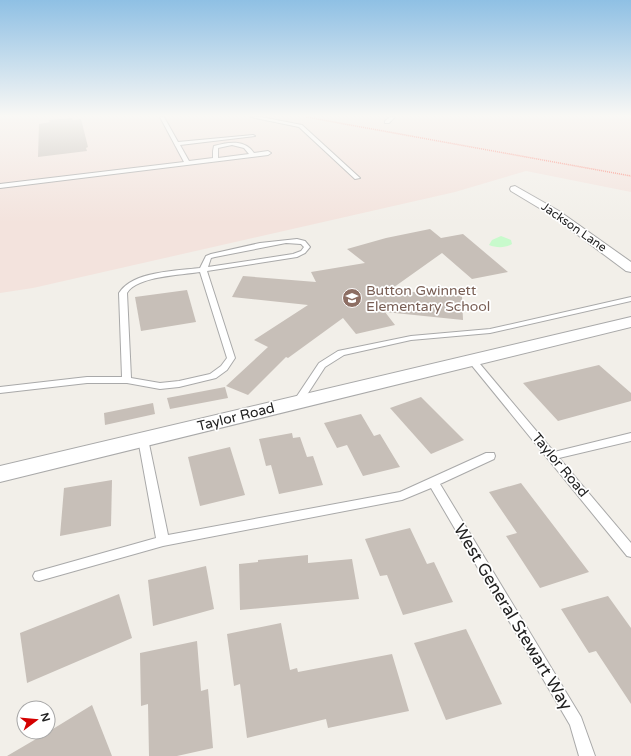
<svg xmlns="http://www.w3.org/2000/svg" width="631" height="756" font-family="'Varela Round',sans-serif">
  <rect width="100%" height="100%" fill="#f2efe9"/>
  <path fill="#f3e3dd" d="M0 117H631V192L526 171 455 192 33 288 0 293Z"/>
  <path fill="#c8facc" d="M501 236 511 240 512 244C506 248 496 248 489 245L492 240Z"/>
  <g fill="#c7bfb8">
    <path d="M72 118 73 120 81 119 88 147 86 148 87 151 38 157 39 124 50 122 49 120Z"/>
    <path d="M430 229 441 238 463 234 508 272 472 279 442 253 390 290 462 296 463 320 385 312 395 325 356 334 343 318 288 358 286 357 248 395 226 386 268 347 254 340 308 305 232 297 243 276 316 282 311 272 365 263 347 249 386 238Z"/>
    <path d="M187 290 196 322 141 331 135 297Z"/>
    <path d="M599 365 631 393V401L558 421 523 383Z"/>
    <path d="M225 387 228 398 170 409 167 398Z"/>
    <path d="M421 397 464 440 431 454 390 408Z"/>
    <path d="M153 403 155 414 105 425 104 413Z"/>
    <path d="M361 414 374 436 380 434 400 467 363 476 347 445 337 448 324 423Z"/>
    <path d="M292 433 293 438 300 437 307 457 313 456 323 485 279 494 271 465 266 466 259 439Z"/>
    <path d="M230 447 245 495 200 506 188 457Z"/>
    <path d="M112 480 111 526 60 536 64 488Z"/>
    <path d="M521 483 589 572 540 588 506 536 517 533 489 492Z"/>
    <path d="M410 528 427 564 434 562 453 602 403 615 387 575 380 576 365 539Z"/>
    <path d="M308 555V563L352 559 359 599 240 610 239 564 258 562V560Z"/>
    <path d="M206 566 214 609 153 626 148 580Z"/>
    <path d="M119 594 132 638 27 683 20 633Z"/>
    <path d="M608 596 631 628V704L596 651 589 653 561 609Z"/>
    <path d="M281 623 290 670 297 668 298 672 392 654 409 711 328 728 326 719 247 738 240 684 234 686 227 634Z"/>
    <path d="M466 629 502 704 446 720 414 643Z"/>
    <path d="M197 641 201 691 208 689 213 748 177 756H149L148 704 141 706 140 653Z"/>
    <path d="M92 705 112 756H7L48 732Z"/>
  </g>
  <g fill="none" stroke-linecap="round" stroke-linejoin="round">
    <defs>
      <g id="service">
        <path d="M160 117H164L178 142 253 135 255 136 180 145 189 161 213 158V151L214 146C228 142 245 139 254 153L268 151 271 153 268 155 0 188V184L184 162ZM232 145 244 148 249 154 218 158V148Z"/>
        <path d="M251 117H261L302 125 360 178 355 179 299 127Z"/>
        <path d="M390 117H395L389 123H385V121Z"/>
        <path d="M297 239 305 241 310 247 305 253 297 257 207 271 235 358 227 370 216 378 179 387 160 389 127 383H87L0 393V387L87 377H122L119 293C133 271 176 271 200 268L206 256 211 254 260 243ZM286 243 301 244 304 247 301 251 293 254 208 267 211 258 215 257ZM200 272 227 358 221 366 210 374 179 381 160 383 131 378 127 293C137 276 182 275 200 272Z"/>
        <path d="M631 297V301L490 333 411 340 344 355 325 367 301 404 298 405 293 402 319 363 338 351 411 336 490 329Z"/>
        <path d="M472 357 475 358 554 452 631 433V441L559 458 631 543V557L627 556 469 362 468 360 469 358Z"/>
        <path d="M143 435 147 436 148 439 168 535 400 492 486 453H494L495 456 494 459 440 484 581 717 595 756H579L570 725 431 488 402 500 163 546 39 581 35 580 33 576 35 572 39 571 156 538 138 439 139 436Z"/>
      </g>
      <g id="minor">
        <path d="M515 186 559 211 631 262V272L626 271 551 215 511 191 510 189 511 187Z"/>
        <path d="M631 317V327L0 482V466Z"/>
      </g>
    </defs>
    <use href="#service" stroke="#a9a9a9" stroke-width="2"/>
    <use href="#minor" stroke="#a9a9a9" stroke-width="2"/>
    <path stroke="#fa8072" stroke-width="1.5" stroke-dasharray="1 1" stroke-linecap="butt" d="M306 117 631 176"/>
    <use href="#service" fill="#fff" fill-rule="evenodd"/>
    <use href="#minor" fill="#fff" fill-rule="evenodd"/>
  </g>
  <linearGradient id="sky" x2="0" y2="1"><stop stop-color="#8fc0e4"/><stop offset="0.52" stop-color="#f9f8f5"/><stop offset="1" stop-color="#f9f8f5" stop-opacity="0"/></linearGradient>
  <rect width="631" height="223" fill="url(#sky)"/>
  <defs>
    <symbol id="school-disc" viewBox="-11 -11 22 22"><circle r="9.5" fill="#8d6e63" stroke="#fff"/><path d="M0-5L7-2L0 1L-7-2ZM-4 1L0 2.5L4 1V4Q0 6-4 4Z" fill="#fff"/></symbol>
  </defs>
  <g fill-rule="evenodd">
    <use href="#school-disc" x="341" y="287" width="22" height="22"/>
  </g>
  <g text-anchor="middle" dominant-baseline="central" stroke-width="3.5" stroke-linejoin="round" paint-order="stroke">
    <g font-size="12" fill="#222" stroke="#fff">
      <text transform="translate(574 227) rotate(35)">Jackson Lane</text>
    </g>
    <g font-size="14" fill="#785e54" stroke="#fff" text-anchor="start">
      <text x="366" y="290">Button Gwinnett<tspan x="366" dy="16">Elementary School</tspan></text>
    </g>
    <g font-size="14" fill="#222" stroke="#fff">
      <text transform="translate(236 417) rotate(-14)">Taylor Road</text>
      <text transform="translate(560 465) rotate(50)">Taylor Road</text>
    </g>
    <g font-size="17" fill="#222" stroke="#fff">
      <text transform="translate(513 617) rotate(59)">West General Stewart Way</text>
    </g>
  </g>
  <g transform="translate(36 720) rotate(74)"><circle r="19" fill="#ffffff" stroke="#a7a7a7"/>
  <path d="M0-3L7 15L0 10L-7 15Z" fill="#d40000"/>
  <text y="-6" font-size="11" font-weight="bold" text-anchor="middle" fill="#222222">N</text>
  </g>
</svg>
